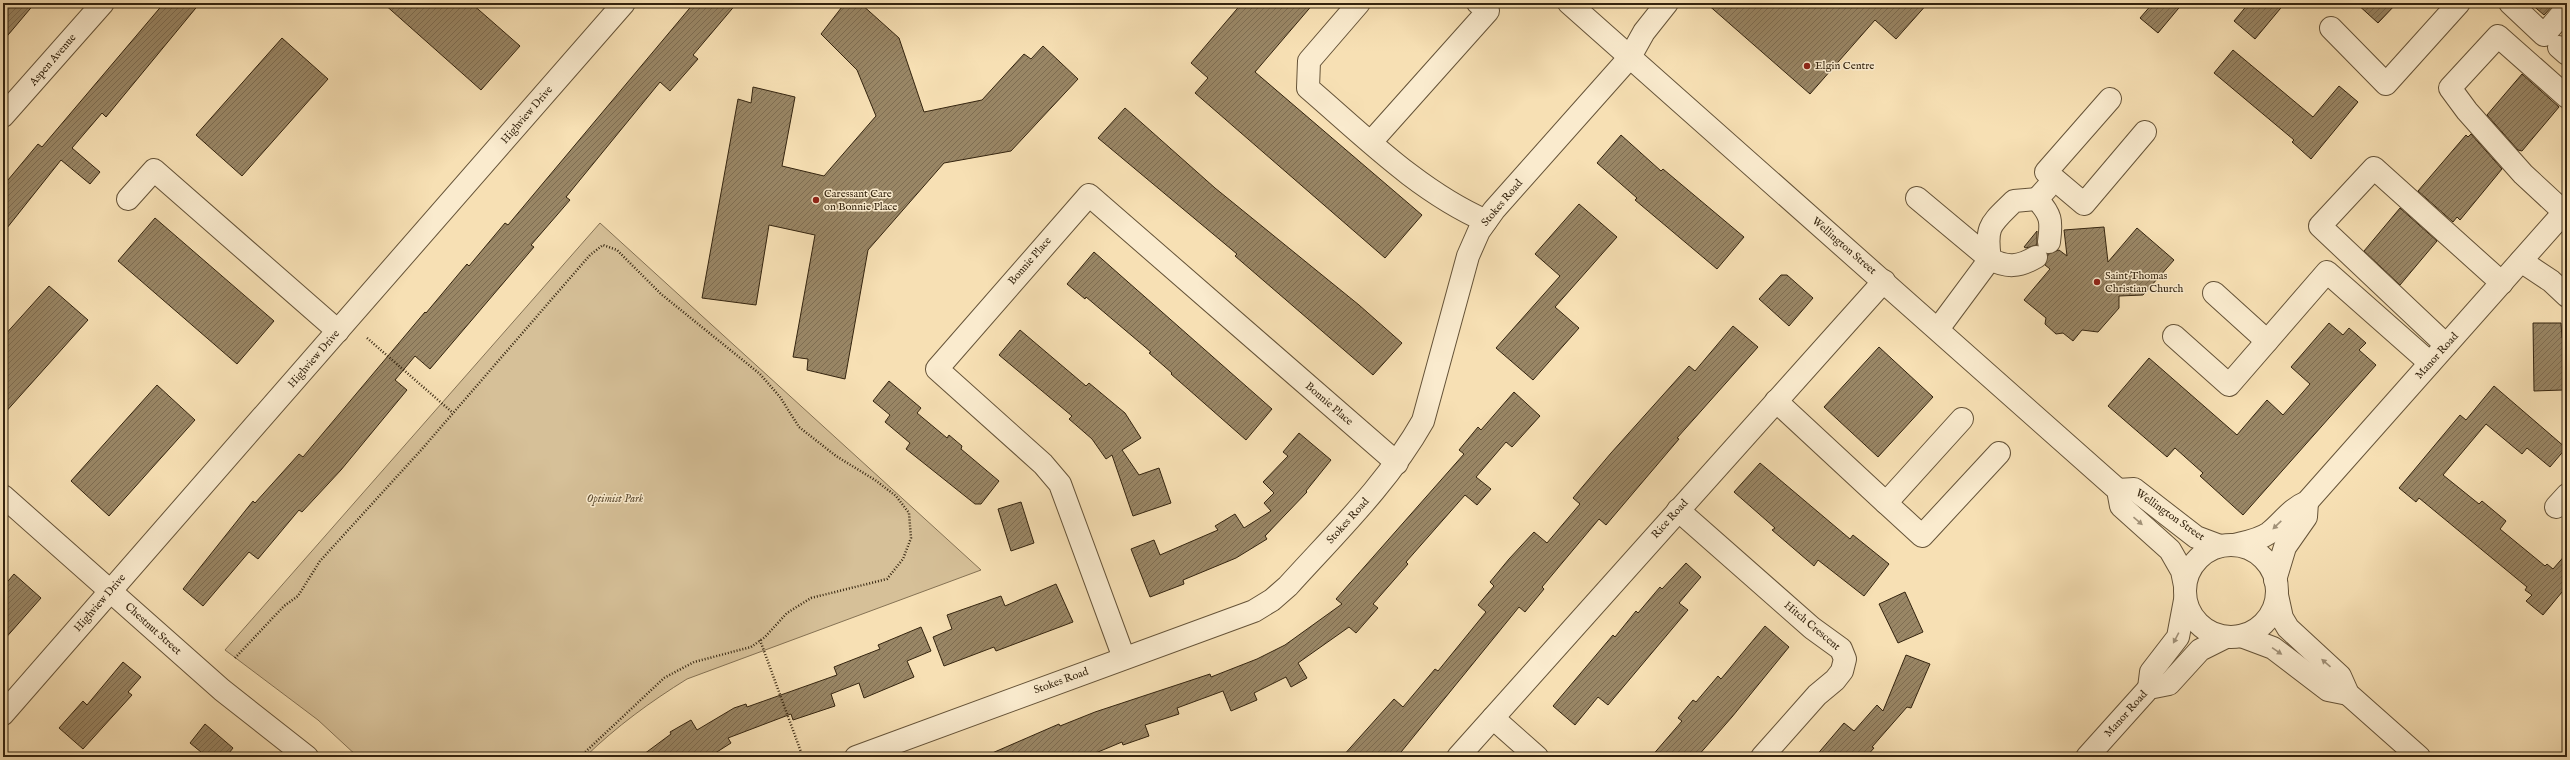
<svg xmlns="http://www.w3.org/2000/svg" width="2570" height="760" font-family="'IM FELL English',serif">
  <defs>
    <pattern id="building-hatch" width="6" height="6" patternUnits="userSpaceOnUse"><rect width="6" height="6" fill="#998665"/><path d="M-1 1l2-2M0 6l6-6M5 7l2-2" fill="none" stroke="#7e6d52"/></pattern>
  </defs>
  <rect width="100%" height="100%" fill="#f7e0b4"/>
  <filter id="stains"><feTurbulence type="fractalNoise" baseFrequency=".005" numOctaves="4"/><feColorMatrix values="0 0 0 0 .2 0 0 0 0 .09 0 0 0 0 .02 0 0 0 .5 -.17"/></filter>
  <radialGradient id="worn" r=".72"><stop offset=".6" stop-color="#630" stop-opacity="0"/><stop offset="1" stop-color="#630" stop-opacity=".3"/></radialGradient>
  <path fill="#d6c098" stroke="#857254" d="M600 223 981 570 687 679C650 702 617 726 585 757H358L318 720 225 650Z"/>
  <g fill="url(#building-hatch)" stroke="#34240f">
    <path d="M3 3H35L3 41Z"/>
    <path d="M164 3H200L106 117 102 113 72 148 100 172 90 184 61 160 3 233V186L38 144 42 147Z"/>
    <path d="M383 3H471L520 46 481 90Z"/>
    <path d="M694 3H737L693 55 698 59 670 91 660 82 566 197 570 200 531 245 534 247 430 369 415 356 395 380 407 390 341 470 302 512 299 510 258 559 249 552 203 606 183 589 253 501 255 503 299 454 303 457 425 312 426 313 467 264 469 266 505 223 508 225Z"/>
    <path d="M845 3H860L899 38 924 112 982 100 1024 54 1031 59 1043 46 1078 79 1011 151 944 163 868 250 845 379 807 370 808 359 793 357 815 235 769 225 756 305 702 298 738 99 751 103 753 87 795 97 782 166 824 176 876 116 857 70 821 34Z"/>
    <path d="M1242 3H1314L1255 72 1422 215 1385 258 1195 93 1208 78 1191 63Z"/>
    <path d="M1706 3H1928L1896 39 1875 20 1810 94Z"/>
    <path d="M2153 3H2183L2158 33 2140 18Z"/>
    <path d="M2249 3H2285L2255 39 2234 21Z"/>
    <path d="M2356 3H2397L2378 23Z"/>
    <path d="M2530 3H2555L2544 15Z"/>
    <path d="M282 38 328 79 242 176 196 135Z"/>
    <path d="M2233 50 2313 117 2339 86 2358 102 2311 159 2292 142 2294 140 2214 73Z"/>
    <path d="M2522 74 2559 107 2522 151 2518 150 2487 115Z"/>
    <path d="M1125 108 1215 188 1359 305 1402 343 1373 375 1235 256 1237 254 1098 138Z"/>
    <path d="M2471 134 2502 169 2460 220 2457 217 2453 222 2418 191 2466 135 2468 137Z"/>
    <path d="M1621 135 1661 171 1663 169 1744 237 1717 269 1635 200 1637 198 1597 163Z"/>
    <path d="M1579 204 1617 237 1555 307 1579 328 1533 380 1496 348 1560 276 1535 254Z"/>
    <path d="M2400 208 2437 241 2400 285 2364 251Z"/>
    <path d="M155 218 274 321 237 364 118 261Z"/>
    <path d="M2104 227 2108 262 2137 228 2174 260 2143 295 2119 296V308L2098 332 2082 330 2073 341 2063 333 2056 334 2045 324 2046 318 2024 300 2050 269 2045 265 2048 254 2059 250 2067 256 2064 230Z"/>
    <path d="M2037 231V245L2026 248 2024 247Z"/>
    <path d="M1094 252 1272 409 1246 440 1171 374 1172 373 1149 353 1151 352 1086 297 1085 299 1067 284Z"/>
    <path d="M1781 275H1787L1813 298 1789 326 1759 299Z"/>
    <path d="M49 286 88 320 3 415V337Z"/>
    <path d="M2329 323 2343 335 2349 328 2366 343 2359 350 2376 365 2243 515 2200 476 2203 473 2175 448 2167 457 2108 406 2149 358 2237 435 2267 400 2283 415 2310 384 2291 367Z"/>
    <path d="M2533 323H2561L2562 338H2567V377L2563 378V390L2534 391Z"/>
    <path d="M1733 326 1758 347 1677 438 1679 439 1606 525 1599 519 1542 587 1544 589 1525 612 1519 607 1397 757H1342L1394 699 1403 707 1435 669 1438 671 1486 612 1478 605 1494 586 1490 582 1509 559 1534 532 1547 543 1580 504 1573 498 1611 453 1689 366 1695 371Z"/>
    <path d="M1020 330 1086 386 1089 383 1125 413 1141 438 1122 450 1139 475 1159 468 1171 503 1133 516 1112 455 1106 459 1092 439 1069 419 1072 416 999 355Z"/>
    <path d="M1879 347 1933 397 1878 457 1824 407Z"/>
    <path d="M889 381 921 408 917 413 947 438 949 435 962 446 961 449 999 481 981 504H975L906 449 910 443 885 422 890 415 873 401Z"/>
    <path d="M157 385 195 420 109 516 71 481Z"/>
    <path d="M2494 386 2566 448 2550 467 2527 448 2522 454 2486 424 2443 475 2479 504 2482 501 2506 521 2500 529 2545 566 2547 564 2553 569 2567 553V586L2543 615 2526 601 2532 595 2525 590 2527 587 2419 498 2416 502 2399 488 2460 415 2466 420Z"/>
    <path d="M1514 392 1540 416 1512 447 1506 442 1476 477 1491 489 1477 505 1465 495 1406 562 1408 564 1373 604 1378 608 1356 633 1349 627 1298 663 1307 678 1291 687 1286 677 1254 693 1257 700 1231 711 1223 691 1177 708 1179 714 1145 725 1149 736 1123 745 1122 742 1086 757H983L1059 724 1060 726 1095 712 1210 674 1211 677 1257 659 1285 645 1342 604 1336 599 1464 454 1459 450 1478 427 1481 430Z"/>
    <path d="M1299 433 1331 460 1306 491 1307 492 1265 536 1267 539 1236 558 1183 580 1184 584 1150 597 1131 549 1154 540 1160 555 1218 530 1215 526 1235 514 1244 528 1271 511 1264 503 1274 493 1263 482 1288 456 1283 452Z"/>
    <path d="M1760 463 1850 539 1853 535 1889 564 1864 596 1818 560 1814 566 1772 530 1775 528 1734 492Z"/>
    <path d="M1021 502 1034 543 1011 551 998 509Z"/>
    <path d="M1686 563 1701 577 1679 603 1688 610 1608 705 1598 697 1575 725 1553 706 1613 635 1615 637 1636 611 1638 613 1660 587 1662 589Z"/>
    <path d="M14 574 41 598 3 641V587Z"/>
    <path d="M1056 584 1073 622 996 651 994 647 944 666 933 637 952 629 947 615 1001 596 1005 606Z"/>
    <path d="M1905 592 1923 632 1898 643 1879 604Z"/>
    <path d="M1765 626 1789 647 1732 717 1697 757H1651L1682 721 1678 718 1693 700 1696 702 1718 676 1721 679Z"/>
    <path d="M921 627 931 651 907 661 914 677 864 698 859 683 831 694 835 706 793 720 791 714 728 738 731 743 709 757H640L671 734 670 732 691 720 697 730 734 708 746 704 747 707 837 675 834 667 880 649 878 645Z"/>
    <path d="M1906 655 1930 664 1911 708 1907 707 1872 747 1874 748 1866 757H1815L1844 723 1854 731 1877 705 1883 711Z"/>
    <path d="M123 662 141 677 128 692 132 695 83 749 59 728 83 701 87 705Z"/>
    <path d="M205 724 233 748 226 757H207L190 743Z"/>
  </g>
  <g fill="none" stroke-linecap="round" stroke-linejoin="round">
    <defs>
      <g id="minor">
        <path d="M1359 3 1309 61 1308 88C1364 136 1418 191 1486 221"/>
        <path d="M1569 3 2118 490 2121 506 2170 550 2182 571 2185 586"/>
        <path d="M2510 3 2544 35 2567 8"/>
        <path d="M2331 28 2386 84 2459 3"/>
        <path d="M2559 47 2567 54"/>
        <path d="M2110 99 2046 172 2084 204 2145 132"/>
        <path d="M3 116 103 3"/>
        <path d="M1371 142 1488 11 1478 3"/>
        <path d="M2047 188 2037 199C2051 215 2052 220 2049 242"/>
        <path d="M1917 198 1990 259 1938 329"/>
        <path d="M128 199 154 170 338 331"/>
        <path d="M2564 212 2523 174 2467 111 2450 88 2498 36 2567 97"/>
        <path d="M2036 257C2019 267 2007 268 1990 259 1985 225 1991 224 2014 201L2037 199"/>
        <path d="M2521 261 2551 281 2567 296"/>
        <path d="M2214 293 2267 341"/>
        <path d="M2174 336 2229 385 2327 272 2430 363"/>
        <path d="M2446 345 2320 226 2374 168 2502 283"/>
        <path d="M1776 401 1886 503 1962 419"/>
        <path d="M2118 490 2134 489 2196 537 2220 546"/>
        <path d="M3 496 222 690 307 757"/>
        <path d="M1886 503 1922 536 1999 453"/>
        <path d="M2556 507 2567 495"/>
        <path d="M1678 510 1812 628 1841 649 1845 659 1842 671 1835 680 1817 695 1762 757"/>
        <path d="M2234 545C2246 542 2259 540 2269 533 2283 522 2290 509 2307 502L2567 209"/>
        <circle cx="2231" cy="591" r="46"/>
        <path d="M2275 580 2285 547 2306 517 2307 502"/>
        <path d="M2277 595 2282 618 2288 628 2340 676 2348 694 2419 757"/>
        <path d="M2241 636 2273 648 2328 690 2348 694"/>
        <path d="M1124 658 1060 484 1043 464 937 369 1089 195 1397 463"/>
        <path d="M2149 688 2151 672 2178 637 2185 600"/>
        <path d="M3 714 624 3"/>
        <path d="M1493 718 1537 757"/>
        <path d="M856 757 1254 611 1272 600 1288 586C1336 533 1388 483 1423 421L1468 256 1479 231 1494 210 1630 57 1644 32 1667 3"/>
        <path d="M1458 757 1884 281"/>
        <path d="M2087 757 2149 688 2169 684 2200 650 2226 637"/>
      </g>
    </defs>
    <use href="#minor" stroke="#655338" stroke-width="24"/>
    <g stroke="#34240f" stroke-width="2.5" stroke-dasharray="1 2" stroke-linecap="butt">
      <path d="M367 338 453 413"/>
      <path d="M760 640 801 752"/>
      <path d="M235 658 284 606 298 596 320 561 422 449 590 255 603 245 617 250 661 294 760 374 780 397 799 427 836 456 875 480 896 496 909 513 911 538 903 559 887 579 811 598 787 613 765 637 751 647 694 662 664 678 580 757"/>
    </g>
    <use href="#minor" stroke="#faebce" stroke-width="22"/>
  </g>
  <defs><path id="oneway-solid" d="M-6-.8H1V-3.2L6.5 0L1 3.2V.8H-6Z"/></defs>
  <g fill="#a19178">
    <use href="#oneway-solid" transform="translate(2138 521) rotate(41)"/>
    <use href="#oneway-solid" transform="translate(2277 525) rotate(136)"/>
    <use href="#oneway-solid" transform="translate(2176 638) rotate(118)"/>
    <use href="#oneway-solid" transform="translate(2277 651) rotate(34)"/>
    <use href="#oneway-solid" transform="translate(2326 663) rotate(-139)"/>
  </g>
  <g fill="#8f2418" stroke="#faebce" stroke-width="1.5">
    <circle cx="1807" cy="66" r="4"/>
    <circle cx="816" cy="200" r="4"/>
    <circle cx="2097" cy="282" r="4"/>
  </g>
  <g text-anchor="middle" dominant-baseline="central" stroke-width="3" stroke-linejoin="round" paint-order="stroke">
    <g font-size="11" fill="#34240f" stroke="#faebce">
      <text transform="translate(53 60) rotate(-49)">Aspen Avenue</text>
      <text transform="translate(527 115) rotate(-49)">Highview Drive</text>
      <text transform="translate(1502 203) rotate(-50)">Stokes Road</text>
      <text transform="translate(1844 246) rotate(41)">Wellington Street</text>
      <text transform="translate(1030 261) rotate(-49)">Bonnie Place</text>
      <text transform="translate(2437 356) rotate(-48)">Manor Road</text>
      <text transform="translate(314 359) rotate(-49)">Highview Drive</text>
      <text transform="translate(1329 404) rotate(41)">Bonnie Place</text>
      <text transform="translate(2170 515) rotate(35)">Wellington Street</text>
      <text transform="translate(1670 519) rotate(-48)">Rice Road</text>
      <text transform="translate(1348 521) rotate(-48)">Stokes Road</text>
      <text transform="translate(100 603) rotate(-49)">Highview Drive</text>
      <text transform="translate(1812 626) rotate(40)">Hitch Crescent</text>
      <text transform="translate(153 629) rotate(42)">Chestnut Street</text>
      <text transform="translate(1061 681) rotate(-20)">Stokes Road</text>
      <text transform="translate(2126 714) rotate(-48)">Manor Road</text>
    </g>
    <g font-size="11" fill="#34240f" stroke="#faebce" text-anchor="start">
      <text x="1815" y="66">Elgin Centre</text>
      <text x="824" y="194">Caressant Care<tspan x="824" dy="13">on Bonnie Place</tspan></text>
      <text x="2105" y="276">Saint Thomas<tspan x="2105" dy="13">Christian Church</tspan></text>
    </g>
    <g font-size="11" font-style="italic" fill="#5c4b31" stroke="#faebce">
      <text x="615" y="499">Optimist Park</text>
    </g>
  </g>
  <rect width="2570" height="760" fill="none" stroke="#f7e0b4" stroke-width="16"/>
  <rect x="4" y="4" width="2562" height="752" fill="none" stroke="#34240f" stroke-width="2"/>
  <rect x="8" y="8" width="2554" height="744" fill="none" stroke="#34240f"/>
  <rect width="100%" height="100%" filter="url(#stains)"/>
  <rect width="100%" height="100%" fill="url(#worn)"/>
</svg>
